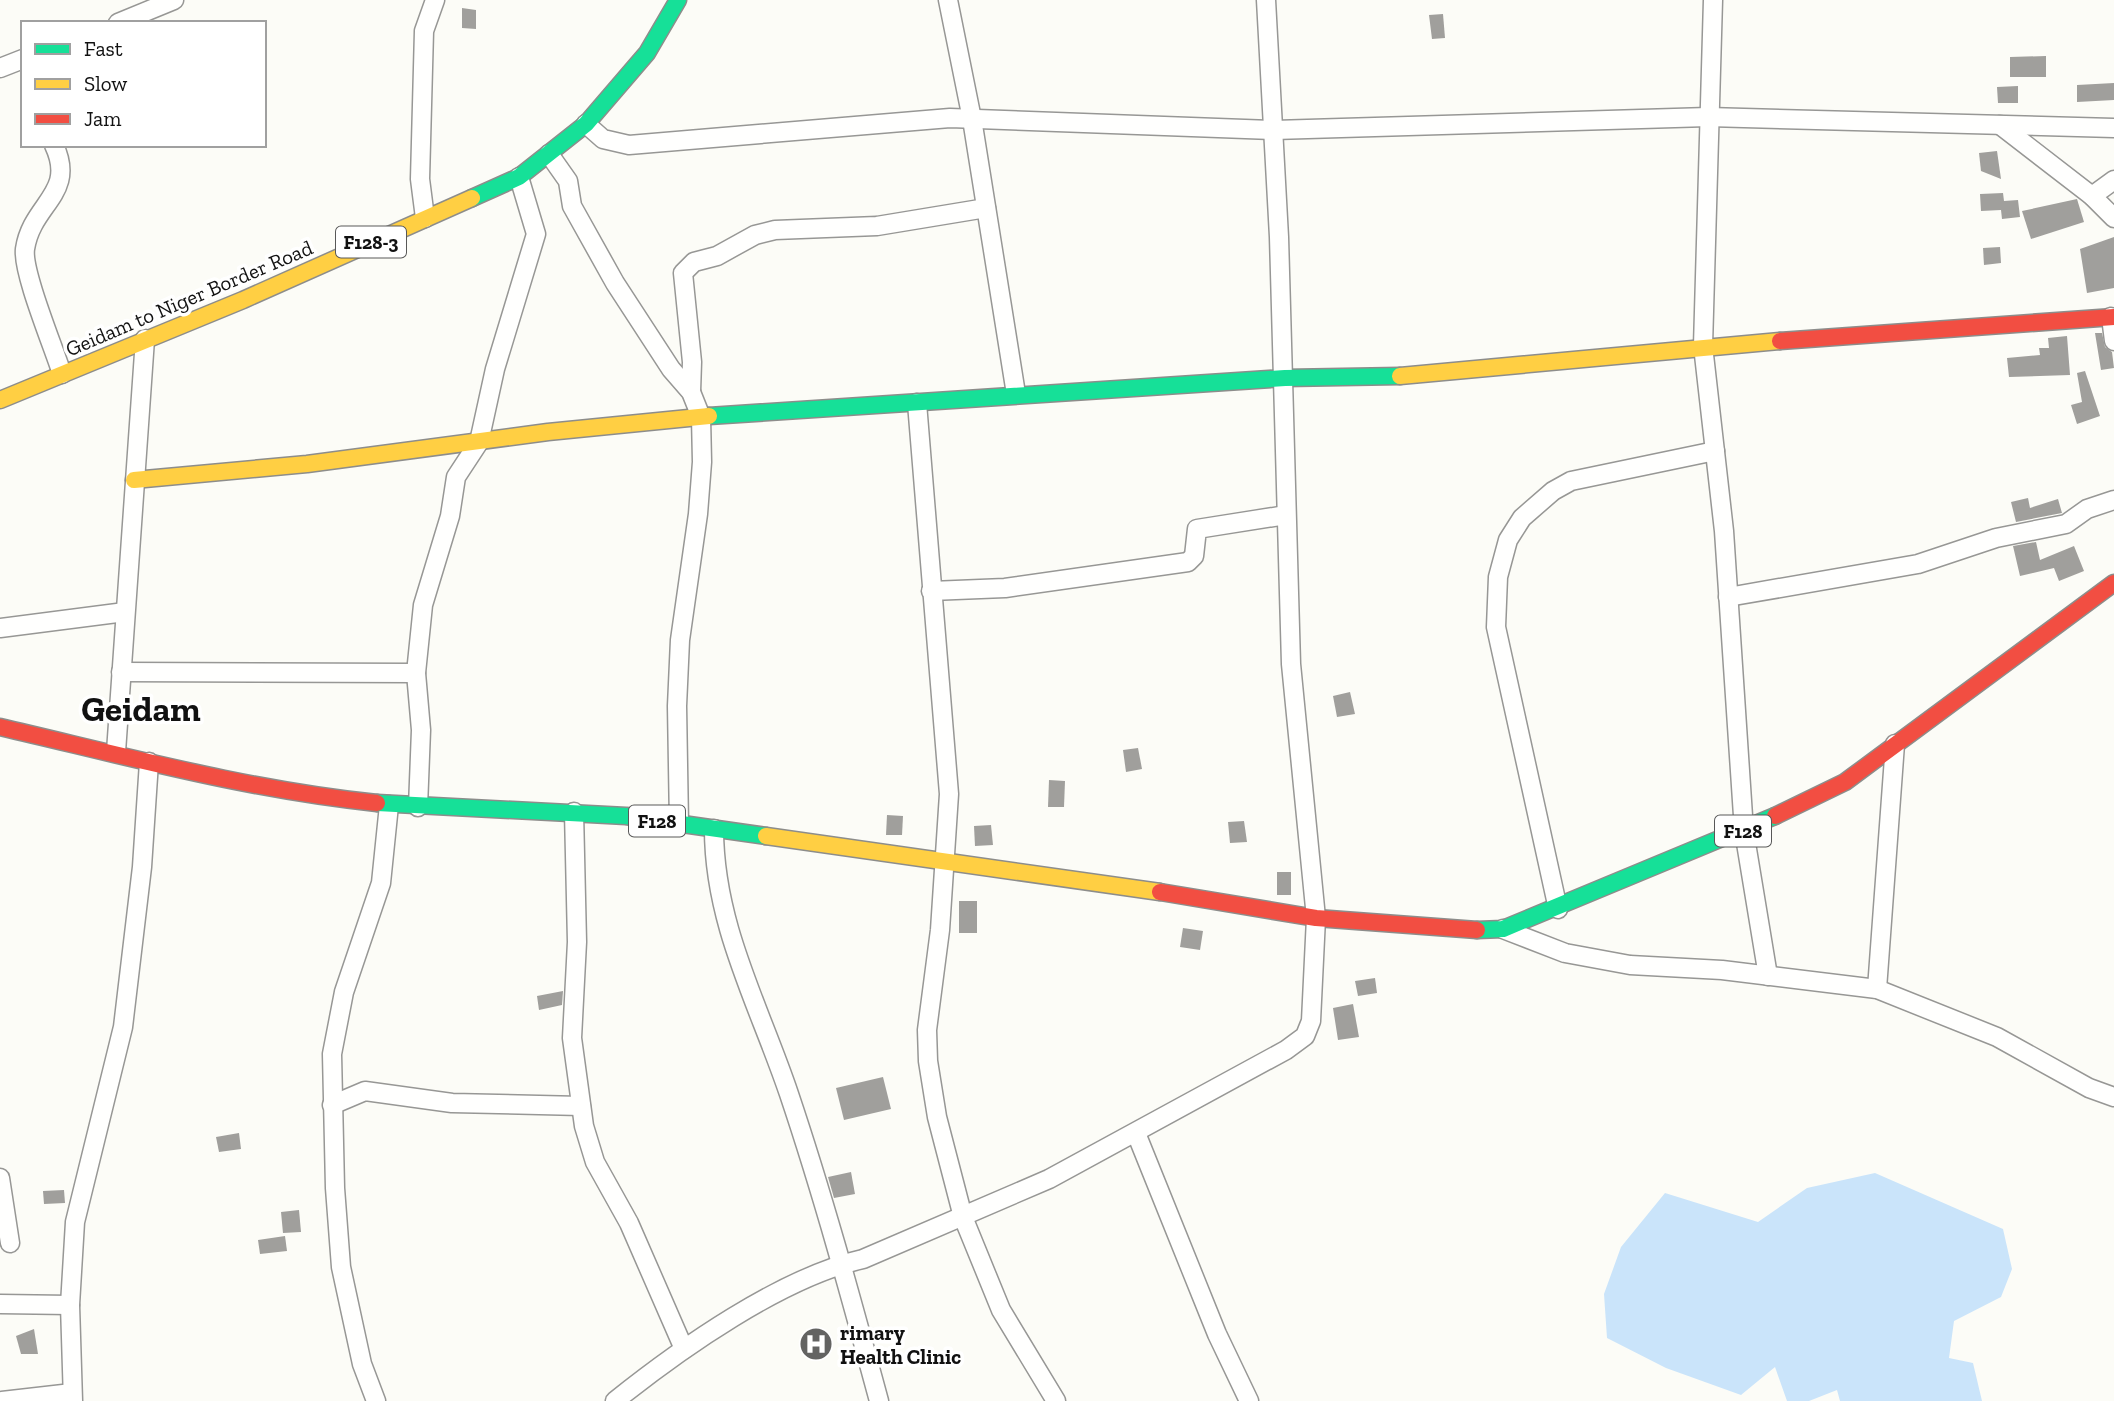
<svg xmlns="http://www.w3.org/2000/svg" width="2114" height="1401" font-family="'Zilla Slab',serif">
  <rect width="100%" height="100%" fill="#fcfcf7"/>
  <path fill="#cae4fa" d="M1875 1173 2003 1229 2012 1269 2001 1297 1954 1321 1949 1358 1973 1363 1982 1401H1840L1837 1390 1809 1401H1787L1775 1367 1741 1395 1666 1368 1607 1338 1604 1294 1621 1247 1665 1193 1758 1222 1807 1188Z"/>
  <g fill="#a09f9c">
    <path d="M462 8 476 10V29L462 28Z"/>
    <path d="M1443 14 1445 38 1432 39 1429 15Z"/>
    <path d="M2046 56V77H2010V57Z"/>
    <path d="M2114 83V100L2077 102V85Z"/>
    <path d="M2018 86V103H1998L1997 87Z"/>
    <path d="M1997 151 2001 179 1981 171 1979 153Z"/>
    <path d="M2003 193 2004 201 2018 200 2020 217 2002 219 2001 210 1981 211 1980 194Z"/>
    <path d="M2077 199 2084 222 2031 239 2022 211Z"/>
    <path d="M2114 237V288L2087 293 2080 249Z"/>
    <path d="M2000 247 2001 263 1984 265 1983 248Z"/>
    <path d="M2095 333H2102L2105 347 2112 352 2114 368 2101 370Z"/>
    <path d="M2067 336 2070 375 2009 377 2007 358 2040 355 2039 348H2049L2048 338Z"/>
    <path d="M2085 371 2100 416 2077 424 2071 405 2082 402 2077 373Z"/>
    <path d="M2028 498 2030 508 2058 499 2062 513 2016 522 2011 502Z"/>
    <path d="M2036 542 2040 560 2074 546 2084 571 2059 581 2054 568 2020 576 2013 546Z"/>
    <path d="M1350 692 1355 714 1337 717 1333 696Z"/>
    <path d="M1138 748 1142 769 1126 772 1123 750Z"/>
    <path d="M1049 780 1065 781 1064 807H1048Z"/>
    <path d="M887 815 903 816 902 835H886Z"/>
    <path d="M1244 821 1247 842 1230 843 1228 822Z"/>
    <path d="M991 825 993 845 975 846 974 826Z"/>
    <rect x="1277" y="872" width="14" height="23"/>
    <rect x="959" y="901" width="18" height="32"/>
    <path d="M1183 928 1203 931 1200 950 1180 947Z"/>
    <path d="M1375 978 1377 993 1358 996 1355 981Z"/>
    <path d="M563 991 562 1005 539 1010 537 996Z"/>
    <path d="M1353 1004 1359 1037 1338 1040 1333 1008Z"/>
    <path d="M883 1077 891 1109 844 1120 836 1088Z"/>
    <path d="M239 1133 241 1149 219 1152 216 1137Z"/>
    <path d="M851 1172 855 1194 834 1198 828 1177Z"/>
    <path d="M64 1190 65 1203 44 1204 43 1191Z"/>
    <path d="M299 1210 301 1232 283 1233 281 1212Z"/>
    <path d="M285 1236 287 1251 260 1254 258 1240Z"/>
    <path d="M34 1329 38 1354H21L16 1336Z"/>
  </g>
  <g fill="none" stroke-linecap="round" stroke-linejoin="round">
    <defs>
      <g id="street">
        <path d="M948 0 972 119 1016 394"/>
        <path d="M1713 0 1703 346 1724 531 1744 831 1768 976"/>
        <path d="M118 23 174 0"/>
        <path d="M0 68 23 59"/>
        <path d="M586 124 603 139 629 145 950 118 1274 130 1708 117 2114 128"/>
        <path d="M2000 125 2092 196 2114 218"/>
        <path d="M54 145C77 194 32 203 25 249 22 272 54 348 62 374"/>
        <path d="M549 154 568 181 572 206 615 283 671 369 691 392 701 417 702 462 698 514 680 640 677 706 679 824"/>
        <path d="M2092 196 2114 180"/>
        <path d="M425 218 420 179 424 31 435 0"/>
        <path d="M2111 317 2114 341"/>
        <path d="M691 392 692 362 683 273 694 262 717 256 755 235 775 230 877 226 986 208"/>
        <path d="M917 403 949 794 940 930 927 1030 928 1061 937 1117 963 1217 1001 1310 1056 1401"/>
        <path d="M931 591 1005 588 1188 562 1194 556 1197 529 1286 515"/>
        <path d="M1728 597 1918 564 1996 538 2066 524 2087 509 2114 500"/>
        <path d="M0 628 125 612"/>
        <path d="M121 672 416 673"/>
        <path d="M116 752 145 339"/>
        <path d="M418 807 421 730 416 673 423 605 450 516 456 477 479 442 495 369 536 234 519 177"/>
        <path d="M574 812 577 942 572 1038 584 1126 595 1162 629 1223 684 1349"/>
        <path d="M714 829C714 925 759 1005 789 1094 823 1195 851 1298 879 1401"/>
        <path d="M1558 909 1496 627 1498 577 1508 540 1522 518 1553 491 1571 481 1715 451"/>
        <path d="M1503 929 1565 953 1630 965 1722 970 1877 989 1997 1037 2089 1088 2114 1097"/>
        <path d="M1877 989 1895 744"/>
        <path d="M332 1105 365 1091 452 1103 581 1106"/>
        <path d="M1136 1133 1217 1334 1249 1401"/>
        <path d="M0 1178 10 1243"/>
        <path d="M0 1304 70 1305"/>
        <path d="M2 1401 72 1393"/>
        <path d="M73 1401 70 1305 75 1222 123 1027 142 867 149 762"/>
        <path d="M376 1401 362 1364 341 1267 335 1188 332 1054 344 992 381 883 389 805"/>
        <path d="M615 1401C680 1349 782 1277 863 1259L1049 1179 1286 1050 1305 1036 1311 1021 1316 918 1291 664 1279 237 1266 0"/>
      </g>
      <g id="fast">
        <path d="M472 198 519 177 586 124 647 53 678 0"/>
        <path d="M709 416 1285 378 1400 376"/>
        <path d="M377 803 626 816 766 836"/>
        <path d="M1477 930 1503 929 1775 816"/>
      </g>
      <g id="slow">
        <path d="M1400 376 1780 341"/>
        <path d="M0 400 243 300 472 198"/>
        <path d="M134 480 307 464 548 432 709 416"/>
        <path d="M766 836 1160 892"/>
      </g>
      <g id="jam">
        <path d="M1780 341 2114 317"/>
        <path d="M0 727C125 756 249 790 377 803"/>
        <path d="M1775 816 1845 782 2114 583"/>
        <path d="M1160 892 1316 918 1477 930"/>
      </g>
    </defs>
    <use href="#street" stroke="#979795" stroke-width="21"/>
    <use href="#fast" stroke="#8d8d8b" stroke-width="19"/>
    <use href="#slow" stroke="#8d8d8b" stroke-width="19"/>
    <use href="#jam" stroke="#8d8d8b" stroke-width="19"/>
    <use href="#street" stroke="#fffffe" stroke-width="18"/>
    <use href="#fast" stroke="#16e098" stroke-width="16"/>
    <use href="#slow" stroke="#ffcf43" stroke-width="16"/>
    <use href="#jam" stroke="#f24e42" stroke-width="16"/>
  </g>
  <defs>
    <symbol id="hospital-disc" viewBox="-11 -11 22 22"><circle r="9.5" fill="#636362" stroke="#fff"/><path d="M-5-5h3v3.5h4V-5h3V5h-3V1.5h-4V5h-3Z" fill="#fff"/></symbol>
  </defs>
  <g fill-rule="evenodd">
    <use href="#hospital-disc" x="797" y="1325" width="38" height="38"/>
  </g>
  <g text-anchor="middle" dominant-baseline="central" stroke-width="7" stroke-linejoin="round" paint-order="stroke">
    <g fill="#fff" stroke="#585858" stroke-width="2">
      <rect x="336" y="226.5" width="70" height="31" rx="5"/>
      <rect x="629" y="805.5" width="56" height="31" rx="5"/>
      <rect x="1715" y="815.5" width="56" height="31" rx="5"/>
    </g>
    <g font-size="19" font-weight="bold" fill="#111">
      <text x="371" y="242">F128-3</text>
      <text x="657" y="821">F128</text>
      <text x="1743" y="831">F128</text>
    </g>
    <g font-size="21" fill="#111" stroke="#fff">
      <text transform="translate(189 298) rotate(-23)">Geidam to Niger Border Road</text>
    </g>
    <g font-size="21" font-weight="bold" fill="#111" stroke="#fff" text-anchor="start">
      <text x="840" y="1332">rimary<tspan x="840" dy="24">Health Clinic</tspan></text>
    </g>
    <g font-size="35" font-weight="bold" fill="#111" stroke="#fff">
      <text x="141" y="709">Geidam</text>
    </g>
  </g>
  <rect x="21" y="21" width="245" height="126" fill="#ffffff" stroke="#a0a0a0" stroke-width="2"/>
  <rect x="35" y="44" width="35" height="10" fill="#16e098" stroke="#a0a0a0" stroke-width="2"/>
  <text x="84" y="56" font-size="21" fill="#111111">Fast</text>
  <rect x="35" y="79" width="35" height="10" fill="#ffcf43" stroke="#a0a0a0" stroke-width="2"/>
  <text x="84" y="91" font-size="21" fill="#111111">Slow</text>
  <rect x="35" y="114" width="35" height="10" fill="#f24e42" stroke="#a0a0a0" stroke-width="2"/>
  <text x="84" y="126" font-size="21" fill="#111111">Jam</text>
</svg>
